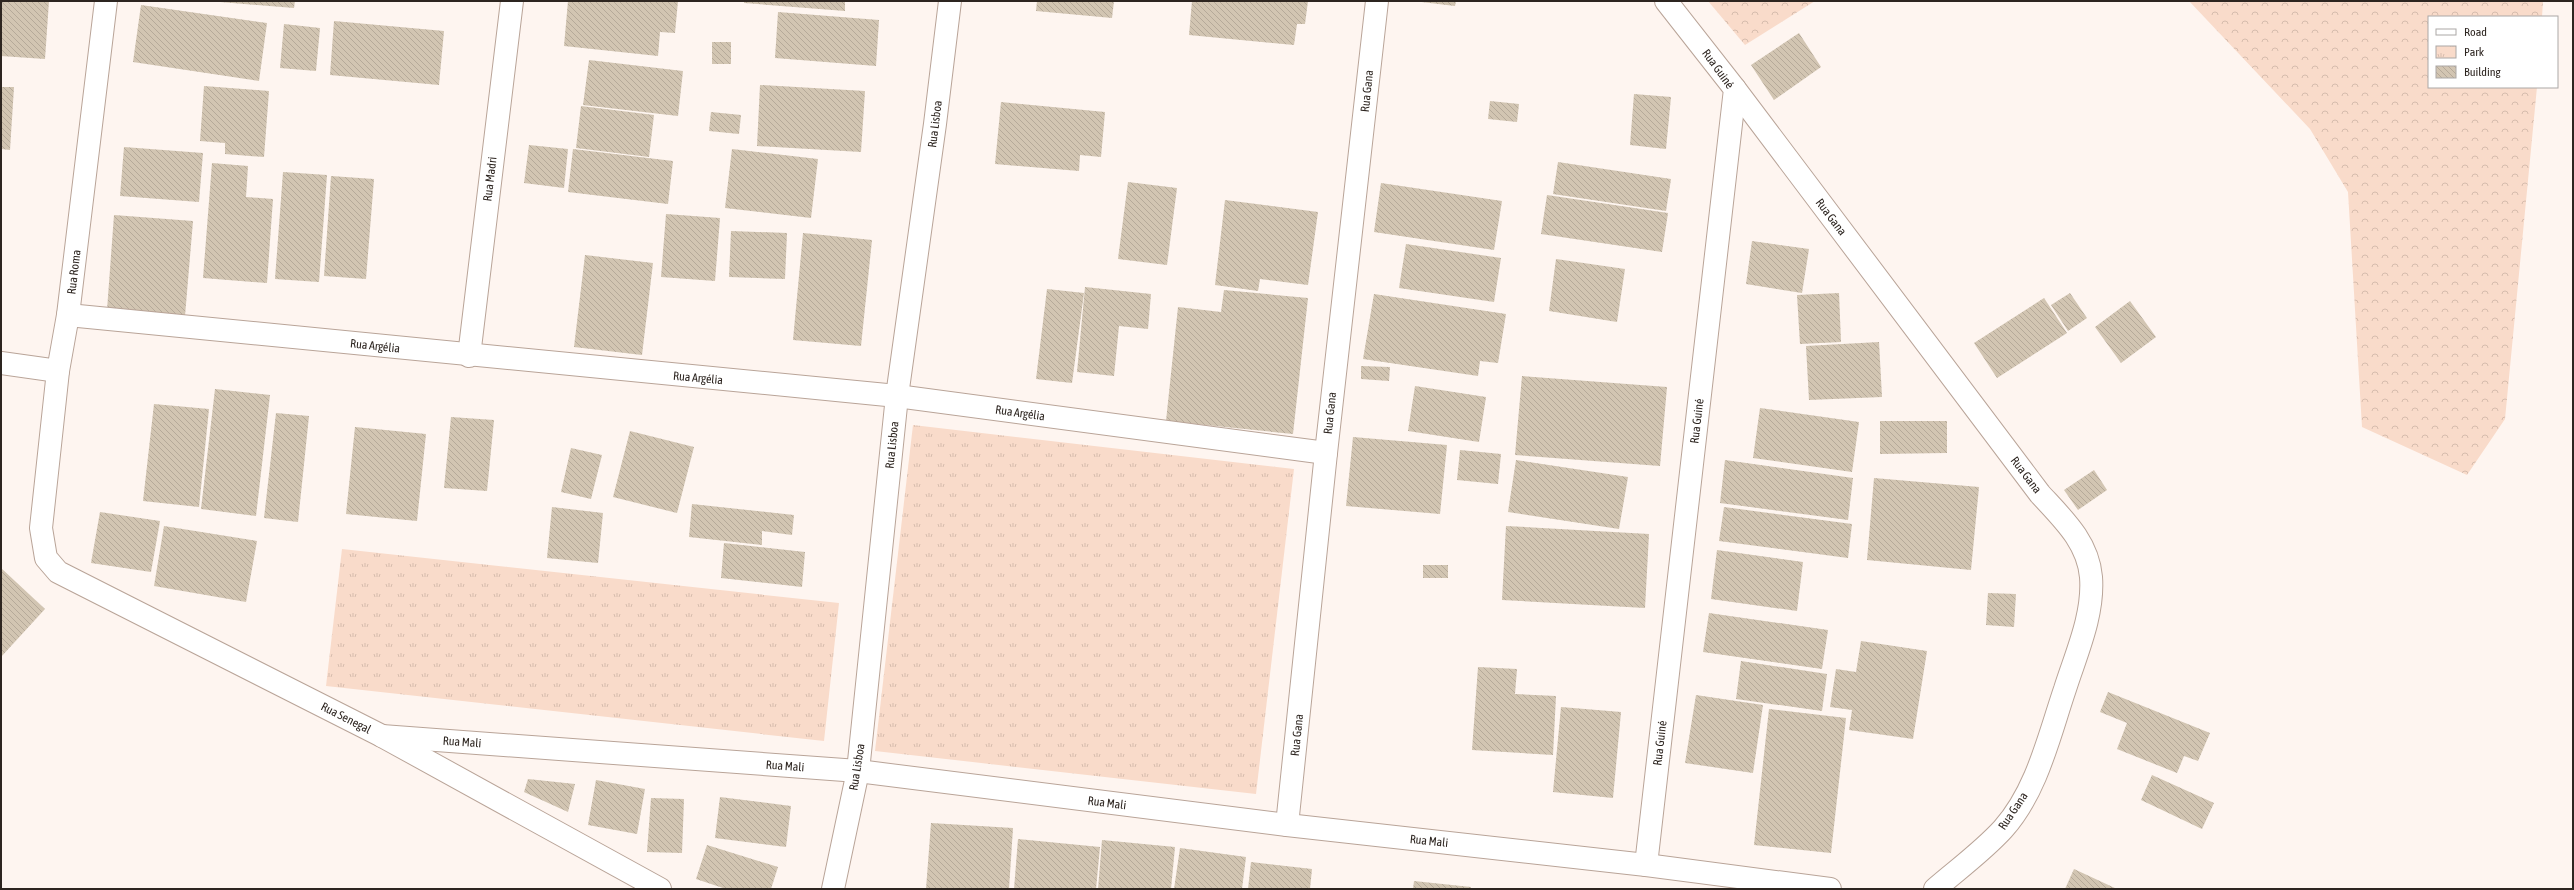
<svg xmlns="http://www.w3.org/2000/svg" width="2574" height="890" font-family="'Asap Condensed',sans-serif">
  <defs>
    <pattern id="forest-crowns" width="20" height="18" patternUnits="userSpaceOnUse"><rect width="20" height="18" fill="#f9dbca"/><path d="M2 6a3 3 0 1 1 6 0M12 15a3 3 0 1 1 6 0" fill="none" stroke="#d6bcad"/></pattern>
    <pattern id="park-tufts" width="24" height="20" patternUnits="userSpaceOnUse"><rect width="24" height="20" fill="#f9dbca"/><path d="M3 7l-1-3M5 7V3M7 7l1-3M15 17l-1-3M17 17v-4M19 17l1-3" fill="none" stroke="#d6bcad"/></pattern>
    <pattern id="building-back-hatch" width="6" height="6" patternUnits="userSpaceOnUse"><rect width="6" height="6" fill="#d2c5b2"/><path d="M-1 5l2 2M0 0l6 6M5-1l2 2" fill="none" stroke="#b5a999"/></pattern>
  </defs>
  <rect width="100%" height="100%" fill="#fef5f0"/>
  <g fill="url(#forest-crowns)">
    <path d="M1708 1H1815L1745 45Z"/>
    <path d="M2189 1H2543L2542 17H2429V87H2537L2505 419 2467 475 2362 427 2348 192 2310 129Z"/>
  </g>
  <g fill="url(#park-tufts)">
    <path d="M913 425 1294 469 1256 794 875 751Z"/>
    <path d="M342 549 839 603 824 741 326 686Z"/>
  </g>
  <g fill="url(#building-back-hatch)">
    <path d="M1 1H49L45 59 1 56Z"/>
    <path d="M208 1H295L294 8Z"/>
    <path d="M568 1H678L675 33 660 32 658 56 564 46Z"/>
    <path d="M744 1H845V11L744 3Z"/>
    <path d="M1037 1H1114L1112 18 1036 11Z"/>
    <path d="M1192 1H1308L1305 24H1297L1294 45 1189 35Z"/>
    <path d="M1413 1H1456L1455 6Z"/>
    <path d="M141 5 267 23 259 81 133 62Z"/>
    <path d="M778 12 879 20 876 66 775 58Z"/>
    <path d="M334 21 444 31 439 85 330 75Z"/>
    <path d="M284 24 320 28 316 71 280 68Z"/>
    <path d="M1799 33 1821 67 1774 100 1751 65Z"/>
    <rect x="712" y="42" width="19" height="22"/>
    <path d="M589 60 683 71 678 116 583 105Z"/>
    <path d="M760 85 865 91 861 152 757 146Z"/>
    <path d="M204 86 269 91 264 157 225 154V143L200 141Z"/>
    <path d="M1 87H14L10 150 1 149Z"/>
    <path d="M1634 94 1671 97 1666 149 1630 145Z"/>
    <path d="M1490 101 1519 104 1517 122 1488 119Z"/>
    <path d="M1001 102 1105 112 1101 157 1080 155 1079 171 995 164Z"/>
    <path d="M581 106 654 115 649 157 576 148Z"/>
    <path d="M711 112 741 115 739 134 709 131Z"/>
    <path d="M529 145 568 149 564 188 524 183Z"/>
    <path d="M124 147 203 153 199 202 120 196Z"/>
    <path d="M573 149 673 161 668 204 568 192Z"/>
    <path d="M732 149 818 159 811 218 725 208Z"/>
    <path d="M1558 162 1671 179 1666 211 1553 194Z"/>
    <path d="M212 163 248 166 246 197 273 199 267 283 203 278Z"/>
    <path d="M283 172 327 175 319 282 275 279Z"/>
    <path d="M331 176 374 179 366 279 324 276Z"/>
    <path d="M1128 182 1177 188 1167 265 1118 259Z"/>
    <path d="M1381 183 1502 201 1494 250 1374 232Z"/>
    <path d="M1547 195 1668 213 1662 252 1541 234Z"/>
    <path d="M1225 200 1318 212 1308 285 1260 279 1258 291 1215 285Z"/>
    <path d="M666 214 720 218 715 281 661 277Z"/>
    <path d="M114 215 193 221 185 316 107 310Z"/>
    <path d="M731 231 787 233 785 279 729 277Z"/>
    <path d="M803 233 872 240 861 346 793 340Z"/>
    <path d="M1752 241 1809 249 1802 293 1746 284Z"/>
    <path d="M1406 244 1501 258 1494 302 1399 288Z"/>
    <path d="M585 255 653 263 642 355 574 347Z"/>
    <path d="M1556 259 1625 269 1617 322 1549 311Z"/>
    <path d="M1085 287 1151 294 1148 329 1119 326 1114 376 1077 372Z"/>
    <path d="M1047 289 1084 293 1072 383 1036 379Z"/>
    <path d="M1224 290 1308 298 1293 434 1166 421 1178 307 1221 312Z"/>
    <path d="M1839 293 1841 342 1800 344 1797 295Z"/>
    <path d="M2070 293 2087 318 2068 331 2051 305Z"/>
    <path d="M1374 294 1506 314 1498 363 1480 361 1478 376 1363 359Z"/>
    <path d="M2044 298 2067 333 1997 378 1974 343Z"/>
    <path d="M2130 301 2156 337 2121 363 2095 327Z"/>
    <path d="M1879 342 1882 397 1809 400 1806 346Z"/>
    <path d="M1361 366 1390 367 1389 381 1361 379Z"/>
    <path d="M1522 376 1667 387 1660 466 1515 455Z"/>
    <path d="M1415 386 1486 397 1479 442 1408 431Z"/>
    <path d="M215 389 270 395 256 516 201 509Z"/>
    <path d="M154 404 209 409 199 507 143 501Z"/>
    <path d="M1760 408 1859 422 1852 472 1753 458Z"/>
    <path d="M276 413 309 416 298 522 264 518Z"/>
    <path d="M451 417 494 420 487 491 444 488Z"/>
    <path d="M1880 421H1947V453L1880 454Z"/>
    <path d="M355 427 426 434 417 521 346 514Z"/>
    <path d="M630 431 694 447 677 513 613 497Z"/>
    <path d="M1353 437 1447 445 1440 514 1346 506Z"/>
    <path d="M571 448 602 455 591 499 561 492Z"/>
    <path d="M1460 450 1501 454 1498 484 1457 480Z"/>
    <path d="M1516 460 1628 477 1619 529 1508 512Z"/>
    <path d="M1725 460 1853 478 1848 520 1720 503Z"/>
    <path d="M2094 470 2107 490 2078 510 2064 490Z"/>
    <path d="M1874 478 1979 487 1971 570 1867 560Z"/>
    <path d="M692 504 794 515 792 535 762 531V545L689 537Z"/>
    <path d="M552 507 603 513 598 563 547 558Z"/>
    <path d="M1724 507 1852 524 1848 558 1719 541Z"/>
    <path d="M100 512 160 521 151 572 91 563Z"/>
    <path d="M164 526 257 541 246 602 154 586Z"/>
    <path d="M1506 526 1649 534 1645 608 1502 600Z"/>
    <path d="M724 543 805 552 802 587 721 578Z"/>
    <path d="M1717 550 1803 562 1797 611 1711 599Z"/>
    <rect x="1423" y="565" width="25" height="13"/>
    <path d="M1 568 45 609 1 657Z"/>
    <path d="M1988 593 2016 594 2014 627 1986 625Z"/>
    <path d="M1709 613 1828 630 1822 669 1703 652Z"/>
    <path d="M1861 641 1927 651 1913 739 1849 730 1852 710 1830 707 1836 669 1856 672Z"/>
    <path d="M1741 661 1827 674 1822 711 1736 699Z"/>
    <path d="M1478 667 1517 669 1515 694 1556 696 1553 755 1472 750Z"/>
    <path d="M2108 692 2210 733 2198 761 2184 756 2177 773 2117 749 2127 723 2100 712Z"/>
    <path d="M1696 695 1763 705 1753 773 1685 763Z"/>
    <path d="M1561 707 1621 712 1613 798 1553 792Z"/>
    <path d="M1769 709 1846 718 1831 853 1754 845Z"/>
    <path d="M2152 775 2214 803 2202 829 2141 800Z"/>
    <path d="M528 779 575 784 568 812 524 792Z"/>
    <path d="M596 780 645 789 637 834 588 825Z"/>
    <path d="M720 797 791 806 786 847 715 838Z"/>
    <path d="M651 798 684 799 682 853 647 852Z"/>
    <path d="M931 823 1013 828 1009 889H926Z"/>
    <path d="M1018 839 1100 847 1096 889H1014Z"/>
    <path d="M1102 840 1175 847 1171 889H1098Z"/>
    <path d="M707 845 778 867 771 889H726L696 879Z"/>
    <path d="M1180 848 1246 857 1242 889H1174Z"/>
    <path d="M1251 862 1312 869 1310 889H1248Z"/>
    <path d="M2074 869 2117 889H2065Z"/>
    <path d="M1414 881 1471 887V889H1413Z"/>
  </g>
  <g fill="none" stroke-linecap="round" stroke-linejoin="round">
    <defs>
      <g id="street">
        <path d="M106 1 68 315 58 371 41 528 46 558 58 572 382 736 660 889"/>
        <path d="M1735 89 2040 494C2063 519 2088 542 2091 577 2094 615 2076 654 2065 689 2049 736 2037 791 2003 829 1983 851 1957 870 1935 889"/>
        <path d="M68 315 897 396 1326 453"/>
        <path d="M469 356 512 1"/>
        <path d="M1 363 58 371"/>
        <path d="M382 736 858 771 1287 825 1646 865 1830 889"/>
        <path d="M1287 825 1326 453 1377 1"/>
        <path d="M1646 865 1735 89 1666 1"/>
        <path d="M833 889 858 771 897 396 935 124 950 1"/>
      </g>
    </defs>
    <use href="#street" stroke="#b9a498" stroke-width="24"/>
    <use href="#street" stroke="#fff" stroke-width="22"/>
  </g>
  <g text-anchor="middle" dominant-baseline="central" stroke-width="3.5" stroke-linejoin="round" paint-order="stroke">
    <g font-size="12" fill="#2d2520" stroke="#fff">
      <text transform="translate(1718 69) rotate(54)">Rua Guiné</text>
      <text transform="translate(1367 91) rotate(-84)">Rua Gana</text>
      <text transform="translate(935 124) rotate(-83)">Rua Lisboa</text>
      <text transform="translate(490 179) rotate(-83)">Rua Madri</text>
      <text transform="translate(1831 217) rotate(53)">Rua Gana</text>
      <text transform="translate(74 272) rotate(-83)">Rua Roma</text>
      <text transform="translate(375 346) rotate(6)">Rua Argélia</text>
      <text transform="translate(698 378) rotate(5)">Rua Argélia</text>
      <text transform="translate(1020 413) rotate(8)">Rua Argélia</text>
      <text transform="translate(1330 413) rotate(-84)">Rua Gana</text>
      <text transform="translate(1697 421) rotate(-83)">Rua Guiné</text>
      <text transform="translate(892 445) rotate(-84)">Rua Lisboa</text>
      <text transform="translate(2026 475) rotate(53)">Rua Gana</text>
      <text transform="translate(346 718) rotate(27)">Rua Senegal</text>
      <text transform="translate(1297 735) rotate(-84)">Rua Gana</text>
      <text transform="translate(462 742) rotate(4)">Rua Mali</text>
      <text transform="translate(1660 743) rotate(-83)">Rua Guiné</text>
      <text transform="translate(785 766) rotate(4)">Rua Mali</text>
      <text transform="translate(857 767) rotate(-81)">Rua Lisboa</text>
      <text transform="translate(1107 803) rotate(7)">Rua Mali</text>
      <text transform="translate(2013 811) rotate(-56)">Rua Gana</text>
      <text transform="translate(1429 841) rotate(6)">Rua Mali</text>
    </g>
  </g>
  <rect width="2574" height="890" fill="none" stroke="#2d2520" stroke-width="4"/>
  <rect x="2428" y="16" width="130" height="72" fill="#ffffff" stroke="#aba8a6"/>
  <rect x="2436" y="29" width="20" height="6" fill="#ffffff" stroke="#aba8a6"/>
  <text x="2464" y="36" font-size="12" fill="#2d2520">Road</text>
  <rect x="2436" y="46" width="20" height="12" fill="url(#park-tufts)" stroke="#aba8a6"/>
  <text x="2464" y="56" font-size="12" fill="#2d2520">Park</text>
  <rect x="2436" y="66" width="20" height="12" fill="url(#building-back-hatch)" stroke="#aba8a6"/>
  <text x="2464" y="76" font-size="12" fill="#2d2520">Building</text>
</svg>
